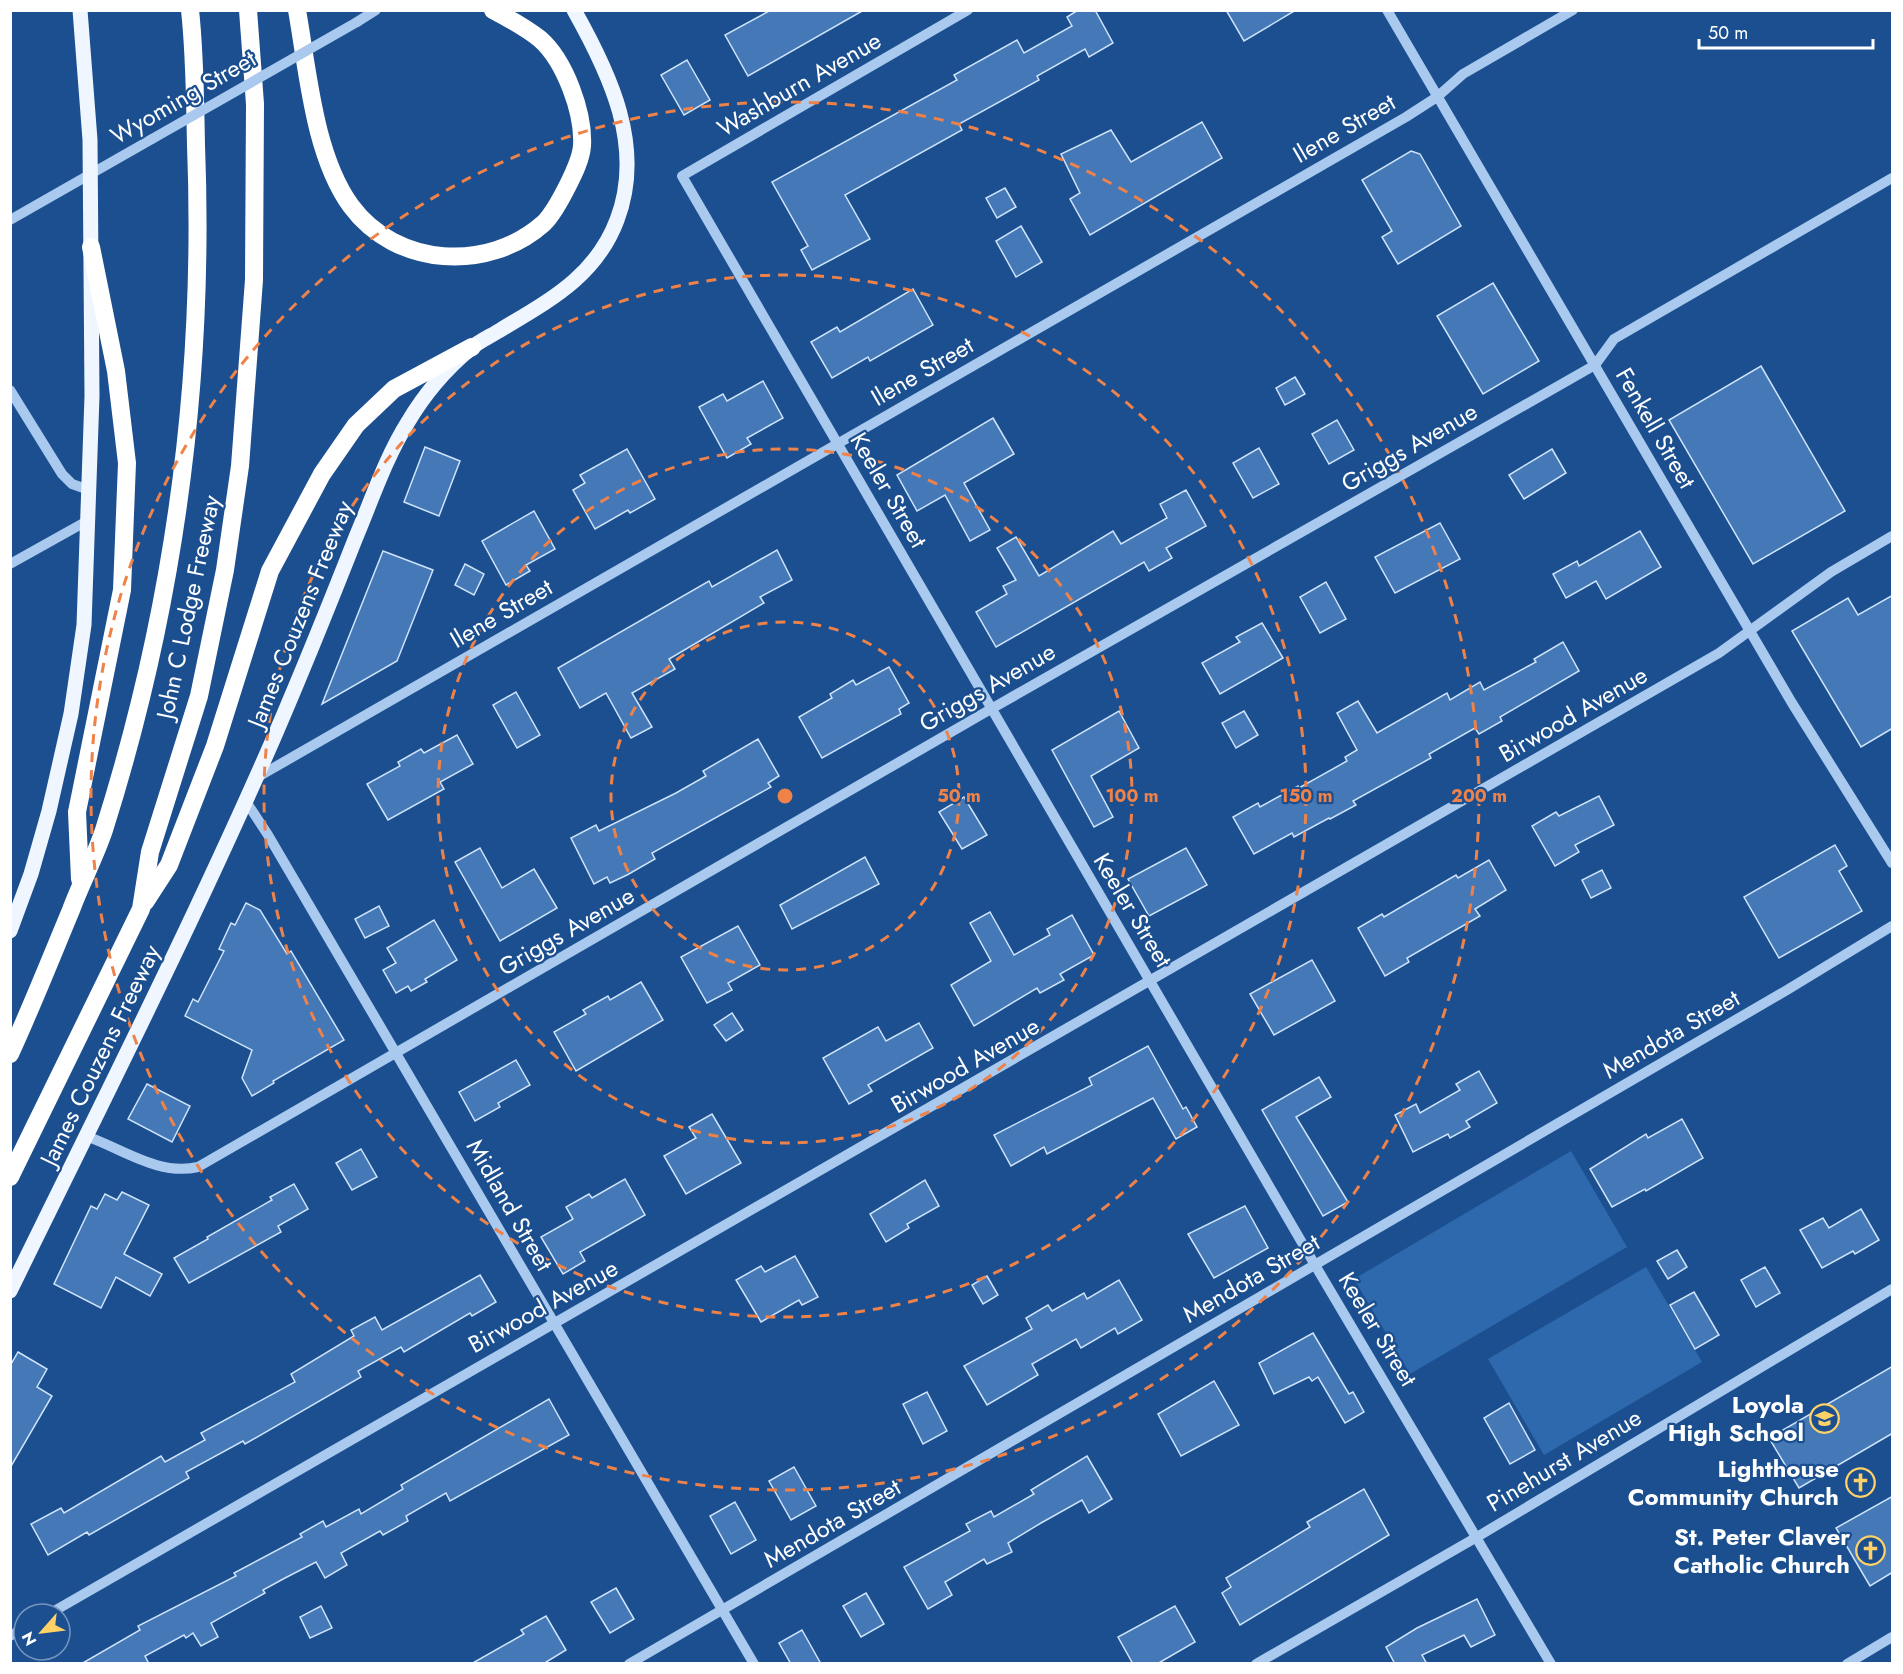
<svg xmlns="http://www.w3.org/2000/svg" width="1903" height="1674" font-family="Jost,sans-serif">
  <rect width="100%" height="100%" fill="#1b4f8f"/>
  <g fill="#2e69ad">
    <path d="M1571 1151 1627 1247 1410 1374 1354 1279Z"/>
    <path d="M1646 1267 1702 1362 1544 1455 1488 1359Z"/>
  </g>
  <g fill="#4478b7" stroke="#cfe3fa" stroke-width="1.5">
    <path d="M771 10H864L748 76 725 35Z"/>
    <path d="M1078 10H1095L1113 43 1089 57 1085 49 1037 76 1039 80 959 124 962 130 845 195 870 239 812 270 801 250 808 246 772 182 957 80 954 75 1017 40 1024 53 1072 26 1067 17Z"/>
    <path d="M1226 10H1296L1244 41Z"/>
    <path d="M687 60 710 100 684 115 661 75Z"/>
    <path d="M1202 122 1222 158 1090 235 1070 199 1080 193 1061 154 1111 130 1131 162Z"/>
    <path d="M1411 151 1420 154 1461 226 1398 264 1382 237 1392 231 1362 180Z"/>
    <path d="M1005 188 1016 207 997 218 986 198Z"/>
    <path d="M1021 226 1042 262 1016 277 996 241Z"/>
    <path d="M1493 283 1539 361 1483 394 1437 316Z"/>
    <path d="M913 289 933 325 870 361 868 357 832 378 811 342 837 327 840 332Z"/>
    <path d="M1761 366 1845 511 1753 564 1669 420Z"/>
    <path d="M1295 377 1305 394 1285 405 1276 388Z"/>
    <path d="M763 381 783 418 747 438 751 444 727 458 699 407 723 394 727 401Z"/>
    <path d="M993 418 1014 454 964 483 990 530 970 541 945 495 917 511 897 475Z"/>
    <path d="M1337 420 1354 450 1329 464 1312 434Z"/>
    <path d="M425 447 460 461 439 516 404 502Z"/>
    <path d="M1259 448 1279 484 1253 498 1233 463Z"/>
    <path d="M627 449 655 499 630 513 628 510 595 529 573 490 585 483 580 475Z"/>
    <path d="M1552 449 1566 473 1524 499 1509 475Z"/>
    <path d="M1186 490 1206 526 1166 548 1172 558 1149 571 1144 562 996 647 976 612 1007 594 1003 586 1016 580 997 548 1016 537 1039 576 1113 531 1121 544 1167 518 1160 504Z"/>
    <path d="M534 511 555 549 526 565 530 571 506 585 482 541Z"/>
    <path d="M1440 523 1460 559 1395 593 1375 557Z"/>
    <path d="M1640 531 1661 567 1606 599 1596 581 1566 598 1553 574 1577 561 1579 566Z"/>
    <path d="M777 550 792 580 760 597 764 603 669 659 675 669 632 693 652 727 631 738 606 693 580 708 558 668 709 581 712 587Z"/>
    <path d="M383 551 433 570 397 661 322 704Z"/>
    <path d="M465 564 484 574 474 595 455 585Z"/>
    <path d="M1326 582 1346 619 1320 633 1300 597Z"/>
    <path d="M1893 595V728L1861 747 1792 631 1848 598 1858 615Z"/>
    <path d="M1262 623 1283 658 1220 694 1202 663 1240 642 1236 637Z"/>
    <path d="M1563 642 1579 671 1500 717 1502 721 1479 734 1475 728 1429 754 1431 758 1353 801 1356 805 1330 819 1329 818 1294 837 1292 833 1254 854 1233 817 1258 803 1260 807 1298 786 1299 788 1347 761 1345 757 1357 750 1337 713 1358 701 1377 733 1447 693 1450 700 1480 682 1484 690 1536 662 1534 659Z"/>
    <path d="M889 667 909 703 899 709 901 714 822 758 799 717 832 698 830 694 853 680 856 685Z"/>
    <path d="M516 692 540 735 517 748 493 705Z"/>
    <path d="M1119 711 1139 748 1091 776 1113 817 1094 827 1052 750Z"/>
    <path d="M1244 711 1258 735 1236 748 1222 723Z"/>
    <path d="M457 735 473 764 440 782 444 789 388 820 367 784 400 766 398 762 421 749 424 753Z"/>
    <path d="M758 739 779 776 768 783 771 787 652 853 655 859 627 875 610 883 607 877 594 884 571 838 596 825 599 831 676 793 706 776 703 771Z"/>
    <path d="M1599 796 1614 825 1575 845 1579 852 1555 866 1532 826 1556 812 1559 816Z"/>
    <path d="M964 797 987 835 962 849 939 812Z"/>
    <path d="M1835 845 1847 866 1839 871 1862 911 1779 958 1744 897Z"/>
    <path d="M480 848 502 888 534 869 557 908 500 941 455 862Z"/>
    <path d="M1186 848 1207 885 1149 916 1128 879Z"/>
    <path d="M865 857 879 884 792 929 780 905Z"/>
    <path d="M1489 860 1506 890 1475 909 1480 916 1407 958 1409 962 1385 976 1358 928 1382 914 1384 917 1456 875 1458 878Z"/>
    <path d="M1602 870 1611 888 1591 898 1582 880Z"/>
    <path d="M246 903 260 910 287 954 291 951 344 1040 273 1081 274 1083 252 1096 242 1078 252 1050 185 1016 193 999 198 1002 224 951 219 949 231 923 235 925Z"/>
    <path d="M379 906 389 926 365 938 355 919Z"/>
    <path d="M990 912 1014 955 1050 935 1047 929 1072 915 1094 955 1060 974 1064 980 1040 993 1037 988 974 1026 951 985 991 961 970 923Z"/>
    <path d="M434 920 457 960 425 979 427 982 411 991 408 986 396 993 383 970 396 963 387 948Z"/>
    <path d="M738 926 760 965 728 983 732 990 707 1003 681 957Z"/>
    <path d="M1312 960 1335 1001 1274 1035 1250 994Z"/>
    <path d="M641 982 663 1020 576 1071 554 1032 586 1014 583 1010 608 996 610 1000Z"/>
    <path d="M732 1013 743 1030 726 1041 714 1025Z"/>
    <path d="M919 1023 933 1048 868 1085 872 1091 849 1104 823 1058 878 1027 886 1041Z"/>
    <path d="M1148 1046 1183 1109 1186 1107 1197 1127 1176 1139 1153 1098 1047 1154 1044 1147 1011 1166 994 1135 1092 1085 1089 1078Z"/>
    <path d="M516 1060 530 1085 498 1103 500 1107 475 1121 459 1092Z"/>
    <path d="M1479 1071 1497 1103 1466 1121 1470 1127 1450 1138 1448 1134 1413 1152 1395 1115 1416 1104 1420 1113 1460 1090 1456 1084Z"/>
    <path d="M1319 1077 1331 1097 1296 1117 1348 1202 1323 1216 1262 1110Z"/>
    <path d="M147 1084 190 1106 172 1142 128 1119Z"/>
    <path d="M712 1114 741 1163 686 1194 664 1156 696 1138 689 1127Z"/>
    <path d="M1682 1119 1703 1158 1646 1191 1645 1189 1612 1207 1590 1169 1646 1134 1648 1138Z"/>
    <path d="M361 1149 377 1177 352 1190 336 1163Z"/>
    <path d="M625 1179 645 1215 580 1252 585 1261 563 1274 541 1237 573 1219 566 1207 589 1194 592 1198Z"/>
    <path d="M925 1180 939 1206 907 1224 909 1228 886 1242 870 1214Z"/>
    <path d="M294 1184 308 1209 278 1226 281 1232 189 1283 174 1258 208 1239 207 1237 272 1200 270 1197Z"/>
    <path d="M122 1192 149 1205 124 1254 162 1274 150 1296 116 1277 101 1308 54 1284 91 1206 97 1209 105 1194 117 1200Z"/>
    <path d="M1245 1206 1268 1248 1214 1278 1188 1234Z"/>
    <path d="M1861 1209 1879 1240 1855 1254 1853 1251 1822 1268 1800 1230 1823 1218 1829 1228Z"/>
    <path d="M1677 1250 1687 1267 1668 1279 1657 1261Z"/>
    <path d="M795 1256 818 1297 802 1305 799 1300 761 1322 736 1280 761 1266 765 1272Z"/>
    <path d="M1765 1267 1780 1293 1756 1307 1741 1280Z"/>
    <path d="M480 1275 496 1302 472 1316 470 1313 404 1352 401 1347 358 1371 361 1377 245 1444 243 1441 186 1472 189 1478 89 1535 87 1532 48 1555 31 1524 61 1508 64 1513 161 1456 165 1462 205 1440 201 1433 295 1382 291 1374 354 1336 351 1330 375 1317 382 1330Z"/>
    <path d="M987 1276 998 1295 983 1304 972 1285Z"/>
    <path d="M1119 1280 1142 1320 1118 1334 1115 1328 1081 1348 1076 1339 1032 1364 1038 1375 987 1405 964 1366 1032 1329 1026 1318 1048 1305 1052 1311 1084 1293 1087 1299Z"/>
    <path d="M1694 1292 1719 1335 1695 1349 1670 1305Z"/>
    <path d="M1313 1333 1349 1394 1353 1392 1364 1412 1345 1423 1318 1377 1312 1381 1309 1377 1274 1394 1259 1363Z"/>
    <path d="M18 1352 47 1369 37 1387 52 1396 10 1468V1366Z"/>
    <path d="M1893 1366V1433L1799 1488 1769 1438Z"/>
    <path d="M1214 1381 1239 1425 1181 1456 1158 1414Z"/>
    <path d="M927 1392 947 1431 923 1444 903 1404Z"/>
    <path d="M549 1399 569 1435 450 1501 446 1493 406 1516 408 1521 383 1535 380 1531 341 1553 347 1565 325 1578 316 1562 285 1578 263 1590 265 1593 211 1623 218 1637 201 1646 193 1633 186 1638 184 1635 145 1656 149 1664H81L140 1630 138 1626 236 1576 234 1573 302 1537 300 1534 323 1521 326 1527 359 1509 361 1514 403 1489 401 1485Z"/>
    <path d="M1509 1403 1535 1450 1510 1464 1484 1418Z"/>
    <path d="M1087 1456 1112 1499 1089 1513 1082 1500 1041 1523 1008 1543 1012 1552 987 1564 984 1559 945 1582 952 1595 928 1609 904 1567 970 1531 966 1524 991 1511 994 1517 1034 1494 1031 1490Z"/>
    <path d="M794 1467 816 1506 791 1520 769 1481Z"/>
    <path d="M1364 1489 1389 1535 1240 1625 1222 1593 1231 1587 1226 1578 1310 1527 1307 1522Z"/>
    <path d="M1893 1496V1572L1870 1586 1836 1528Z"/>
    <path d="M735 1502 756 1540 731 1554 710 1516Z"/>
    <path d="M616 1588 634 1619 610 1633 591 1602Z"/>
    <path d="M866 1593 884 1624 861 1637 843 1606Z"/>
    <path d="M1477 1599 1495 1635 1471 1647 1464 1635 1422 1655 1427 1664H1395L1386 1647 1417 1628Z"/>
    <path d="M321 1606 332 1628 310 1638 300 1617Z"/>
    <path d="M1175 1606 1195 1642 1157 1664H1133L1118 1637Z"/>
    <path d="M546 1616 566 1650 543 1664H471L524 1634 521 1630Z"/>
    <path d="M802 1630 821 1664H791L779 1643Z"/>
  </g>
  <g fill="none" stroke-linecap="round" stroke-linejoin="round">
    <g stroke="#a9c9ee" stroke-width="10">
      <path d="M968 10 682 176 1315 1265 1551 1664"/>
      <path d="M1387 10 1792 703 1892 863"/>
      <path d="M357 22 376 10"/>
      <path d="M10 220 152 139"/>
      <path d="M10 390 62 474 72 484 89 490"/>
      <path d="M10 564 87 521"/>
      <path d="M256 778 1406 117 1437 97 1463 74 1573 10"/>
      <path d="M245 800 268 835 754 1664"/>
      <path d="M86 1136C123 1149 158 1176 198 1167L991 709 1595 365 1614 339 1892 178"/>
      <path d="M49 1614 1719 653 1831 572 1892 536"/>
      <path d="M10 1636 24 1628"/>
      <path d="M629 1664 1787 990 1892 926"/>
      <path d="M1256 1664 1477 1537 1892 1289"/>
      <path d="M1847 1664 1892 1637"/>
    </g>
    <g stroke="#f0f6ff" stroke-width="15">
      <path d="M10 931 31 874 49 811 71 714 84 625 92 396 90 140 80 10"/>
      <path d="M10 1291C100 1107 193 923 275 735 303 670 330 603 356 537 372 499 386 457 408 422 424 395 446 369 470 349 479 341 491 336 502 329 550 300 596 276 617 220 645 147 610 74 574 10"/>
    </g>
    <g stroke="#fff" stroke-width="18">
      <path d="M297 10C308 72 314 155 351 206 396 267 488 273 544 223 554 213 562 197 568 185 574 173 581 159 582 146 584 113 565 61 540 39 525 27 510 19 493 10"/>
      <path d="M80 879 77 812 122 590 127 463 116 371 91 247"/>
      <path d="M145 902 169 865 215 746 270 571 322 474 356 425 394 389 472 347"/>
      <path d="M10 1054C32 1006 51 958 71 910 81 883 95 857 104 830 174 609 205 377 196 145 195 100 195 55 190 10"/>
      <path d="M10 1177 141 909 150 852 199 696 225 570 240 466 254 280 255 104 248 10"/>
    </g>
    <path stroke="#a9c9ee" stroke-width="10" d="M152 139 357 22"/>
  </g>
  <g fill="none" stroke="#ee8249" stroke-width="3" stroke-dasharray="10 8">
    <circle cx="785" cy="796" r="174"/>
    <circle cx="785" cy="796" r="347"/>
    <circle cx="785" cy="796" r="521"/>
    <circle cx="785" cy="796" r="694"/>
  </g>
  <defs>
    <symbol id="school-ring" viewBox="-11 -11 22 22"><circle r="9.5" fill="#1b4f8f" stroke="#ffd166" stroke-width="1.5"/><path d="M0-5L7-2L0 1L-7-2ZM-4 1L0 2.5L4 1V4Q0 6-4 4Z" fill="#ffd166"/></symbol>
    <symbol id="church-ring" viewBox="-11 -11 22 22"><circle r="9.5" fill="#1b4f8f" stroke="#ffd166" stroke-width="1.5"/><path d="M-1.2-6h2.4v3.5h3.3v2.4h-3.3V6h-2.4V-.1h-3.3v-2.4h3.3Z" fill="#ffd166"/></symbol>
  </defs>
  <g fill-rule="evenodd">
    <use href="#school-ring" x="1808" y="1402" width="33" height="33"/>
    <use href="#church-ring" x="1844" y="1466" width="33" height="33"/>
    <use href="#church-ring" x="1854" y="1534" width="33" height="33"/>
  </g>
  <g text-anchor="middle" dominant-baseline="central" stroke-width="4.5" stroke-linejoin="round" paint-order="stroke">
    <g font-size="24" fill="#fff" stroke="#1b4f8f">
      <text transform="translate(799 84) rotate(-30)">Washburn Avenue</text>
      <text transform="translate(183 97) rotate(-30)">Wyoming Street</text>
      <text transform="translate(1344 128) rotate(-30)">Ilene Street</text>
      <text transform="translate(922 371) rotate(-30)">Ilene Street</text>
      <text transform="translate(1656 428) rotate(60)">Fenkell Street</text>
      <text transform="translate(1409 447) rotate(-30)">Griggs Avenue</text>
      <text transform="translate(889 490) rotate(60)">Keeler Street</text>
      <text transform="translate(188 607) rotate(-78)">John C Lodge Freeway</text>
      <text transform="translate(501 613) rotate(-30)">Ilene Street</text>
      <text transform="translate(300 614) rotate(-68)">James Couzens Freeway</text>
      <text transform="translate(987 687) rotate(-30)">Griggs Avenue</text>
      <text transform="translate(1573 714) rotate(-30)">Birwood Avenue</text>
      <text transform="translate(1133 910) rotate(59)">Keeler Street</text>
      <text transform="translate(566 931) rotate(-30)">Griggs Avenue</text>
      <text transform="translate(1671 1034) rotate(-30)">Mendota Street</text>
      <text transform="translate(100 1055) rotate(-64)">James Couzens Freeway</text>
      <text transform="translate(965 1065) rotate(-30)">Birwood Avenue</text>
      <text transform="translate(510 1205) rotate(60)">Midland Street</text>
      <text transform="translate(1251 1278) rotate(-30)">Mendota Street</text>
      <text transform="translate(543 1306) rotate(-29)">Birwood Avenue</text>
      <text transform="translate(1378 1329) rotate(59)">Keeler Street</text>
      <text transform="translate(1564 1460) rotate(-31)">Pinehurst Avenue</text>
      <text transform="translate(832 1523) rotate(-30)">Mendota Street</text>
    </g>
    <g font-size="24" font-weight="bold" fill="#fff" stroke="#1b4f8f" text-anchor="end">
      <text x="1804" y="1404">Loyola<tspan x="1804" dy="28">High School</tspan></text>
      <text x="1839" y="1468">Lighthouse<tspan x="1839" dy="28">Community Church</tspan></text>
      <text x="1850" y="1536">St. Peter Claver<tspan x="1850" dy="28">Catholic Church</tspan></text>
    </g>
  </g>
  <circle cx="785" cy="796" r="9" fill="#ee8249" stroke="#1b4f8f" stroke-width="3"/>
  <g font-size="18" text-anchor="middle" font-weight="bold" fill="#ee8249" stroke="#1b4f8f" stroke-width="4.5" stroke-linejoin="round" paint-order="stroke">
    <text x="959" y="802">50 m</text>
    <text x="1132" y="802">100 m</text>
    <text x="1306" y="802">150 m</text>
    <text x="1479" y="802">200 m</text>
  </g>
  <rect width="1903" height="1674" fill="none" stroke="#ffffff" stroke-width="24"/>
  <g transform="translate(42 1632) rotate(242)"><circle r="28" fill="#1b4f8f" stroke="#7695bc" stroke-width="1.5"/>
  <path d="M0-4.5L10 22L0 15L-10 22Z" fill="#ffd166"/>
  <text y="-9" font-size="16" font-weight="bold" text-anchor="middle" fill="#ffffff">N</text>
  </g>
  <path d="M1699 39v9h174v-9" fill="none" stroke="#ffffff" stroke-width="3"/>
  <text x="1708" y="39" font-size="18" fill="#ffffff" stroke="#1b4f8f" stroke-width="4.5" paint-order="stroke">50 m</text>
</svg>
